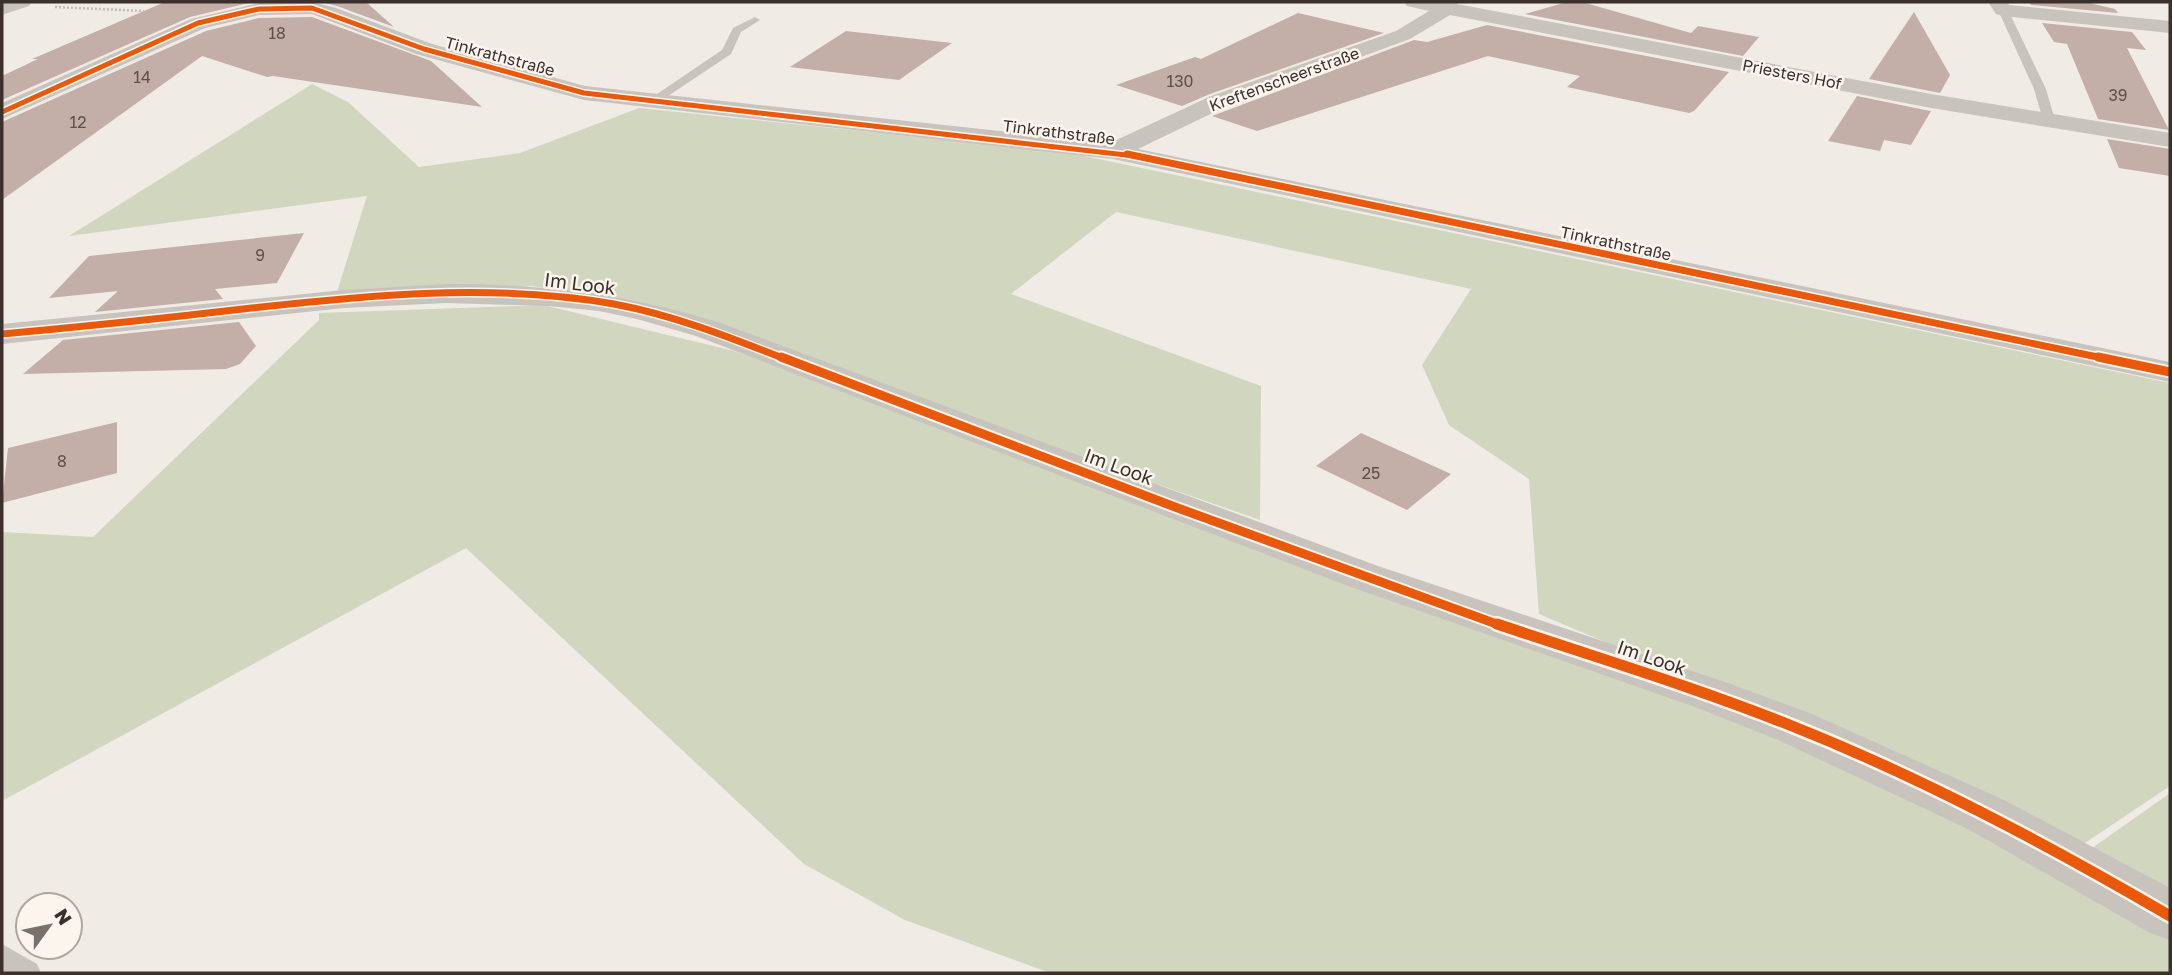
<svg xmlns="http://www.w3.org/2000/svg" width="2172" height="975" font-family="'Golos Text',sans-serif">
  <rect width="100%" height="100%" fill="#f0ebe5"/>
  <g fill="#d1d6bf">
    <path d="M312 84 348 102 419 167 520 153 639 108 1070 153 2170 383V786L2073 851 1796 723 1539 614 1529 479 1449 425 1422 365 1471 289 1116 212 1011 294 1261 386 1260 520 807 362 604 296 531 286 336 295 367 196 69 236Z"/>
    <path d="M543 305 734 351 1809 739 2071 863 2170 793V973H1050L905 920 804 864 466 548 2 801V532L93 537 319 320V313Z"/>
  </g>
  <g fill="#c3afa7">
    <path d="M165 2H253L190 17 2 100V76L38 59H32Z"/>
    <path d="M322 2H366L394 27 337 6Z"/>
    <path d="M1567 2H1582L1691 33 1698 26 1759 37 1743 56 1525 14Z"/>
    <path d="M2029 2H2085L2115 9 2118 13 2031 5Z"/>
    <path d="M1914 12 1950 75 1940 93 1869 79Z"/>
    <path d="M1298 13 1384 33 1210 94 1182 106 1116 85 1195 57 1201 59Z"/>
    <path d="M312 17 431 61 482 107 273 76 267 77 202 56 2 200V122L206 31 259 18Z"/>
    <path d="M2042 23 2132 32 2146 50 2127 48 2169 130 2098 119 2067 44 2054 42Z"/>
    <path d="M1487 25 1729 72 1694 111 1689 113 1567 87 1580 76 1460 50 1488 56 1257 131 1212 116 1414 40 1427 42Z"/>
    <path d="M846 31 952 43 899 80 790 67Z"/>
    <path d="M1857 96 1930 111H1931L1911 145 1884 140 1880 151 1828 141Z"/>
    <path d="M2107 139 2170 149V176L2119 168Z"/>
    <path d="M304 233 277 283 215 289 223 299 95 312 118 291 49 298 89 256Z"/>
    <path d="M239 322 256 346 240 364 226 369 23 374 63 340Z"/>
    <path d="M117 422V473L2 503 8 448Z"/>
    <path d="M1361 433 1451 474 1407 510 1316 466Z"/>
  </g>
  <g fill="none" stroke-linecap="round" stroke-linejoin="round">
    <path stroke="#c2bbb6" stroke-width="2.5" stroke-dasharray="2 2" stroke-linecap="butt" d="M55 7 144 11"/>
    <g fill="#c9c3be" fill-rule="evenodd">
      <path d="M2003 7 2008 10 2046 89 2055 120 2053 123 2043 120 2034 89 1998 10Z"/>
      <path d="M755 17 760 20 741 32 731 54 659 102H651V98L722 50 733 28Z"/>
      <path d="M2 944 37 964 41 973 2 972Z"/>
    </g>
    <g fill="#c9c3be" fill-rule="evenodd">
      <path d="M2 2H32L29 6 2 15Z"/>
      <path d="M312 2 336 8 432 44 585 86 1110 143 1211 96 1396 31 1429 11 1407 6 1404 2H1458L1457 4 1931 94 2170 133V147L1931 108 1450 15 1410 39 1227 106 1138 149 2170 362V382L1113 159 584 100 416 54 312 14 259 15 205 28 2 119V103L191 19 259 3Z"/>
      <path d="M1988 2H2008L2009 5 2170 21V33L2003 16 1996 14Z"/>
      <path d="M446 284C546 284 622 293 718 322L1378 566 1728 683 1812 714 2004 800 2170 888V940L2150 933 1968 829 1778 740 1695 707 1348 586 696 336 637 319 599 311 548 306 446 303 344 308 2 344V324L344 290Z"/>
    </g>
    <defs>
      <path id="cycleway-far3" d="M2 112 198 23 259 9 312 8 424 49 584 93 1135 156"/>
      <g id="cycleway-far2">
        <path d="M1127 154 2107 359"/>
        <path d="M2 334C79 327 157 319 234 310 359 296 489 282 614 304 673 315 729 337 785 359"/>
      </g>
      <g id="cycleway-far1">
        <path d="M781 357 1175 507 1502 626"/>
        <path d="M2098 357 2170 372"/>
      </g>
      <path id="cycleway" d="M1497 624C1595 657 1695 687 1792 726 1923 778 2048 845 2170 916"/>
    </defs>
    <use href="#cycleway-far3" stroke="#fbf5ee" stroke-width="8"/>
    <use href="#cycleway-far2" stroke="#fbf5ee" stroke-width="10"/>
    <use href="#cycleway-far1" stroke="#fbf5ee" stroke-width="13"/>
    <use href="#cycleway" stroke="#fbf5ee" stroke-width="16"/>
    <use href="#cycleway-far3" stroke="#e8590c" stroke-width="5"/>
    <use href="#cycleway-far2" stroke="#e8590c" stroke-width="7"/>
    <use href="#cycleway-far1" stroke="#e8590c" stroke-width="9"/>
    <use href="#cycleway" stroke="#e8590c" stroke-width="11"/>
  </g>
  <g text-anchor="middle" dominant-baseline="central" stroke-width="5" stroke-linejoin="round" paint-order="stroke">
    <g font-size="16" fill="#5d504a">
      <text x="277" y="33">18</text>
      <text x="142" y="77">14</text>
      <text x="1180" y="81">130</text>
      <text x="2118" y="95">39</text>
      <text x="78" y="122">12</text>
      <text x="260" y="255">9</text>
      <text x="62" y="461">8</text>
      <text x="1371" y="473">25</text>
    </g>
    <g font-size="16" fill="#3b302b" stroke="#fbf5ee">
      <text transform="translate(500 56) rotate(15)">Tinkrathstraße</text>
      <text transform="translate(1792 74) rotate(11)">Priesters Hof</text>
      <text transform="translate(1284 79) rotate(-20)">Kreftenscheerstraße</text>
      <text transform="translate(1059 132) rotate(7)">Tinkrathstraße</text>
      <text transform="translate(1616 243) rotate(12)">Tinkrathstraße</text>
    </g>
    <g font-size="19" fill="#3b302b" stroke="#fbf5ee">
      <text transform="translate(580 283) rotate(7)">Im Look</text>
      <text transform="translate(1119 466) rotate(20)">Im Look</text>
      <text transform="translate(1652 657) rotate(19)">Im Look</text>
    </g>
  </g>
  <rect width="2172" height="975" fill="none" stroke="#3b302b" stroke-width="7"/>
  <g transform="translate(49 926) rotate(57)"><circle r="33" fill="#fbf5ee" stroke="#aea6a0" stroke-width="2"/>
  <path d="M0-5L12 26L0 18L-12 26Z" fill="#7a716c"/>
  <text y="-10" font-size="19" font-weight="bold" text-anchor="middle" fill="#3b302b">N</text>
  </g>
</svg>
